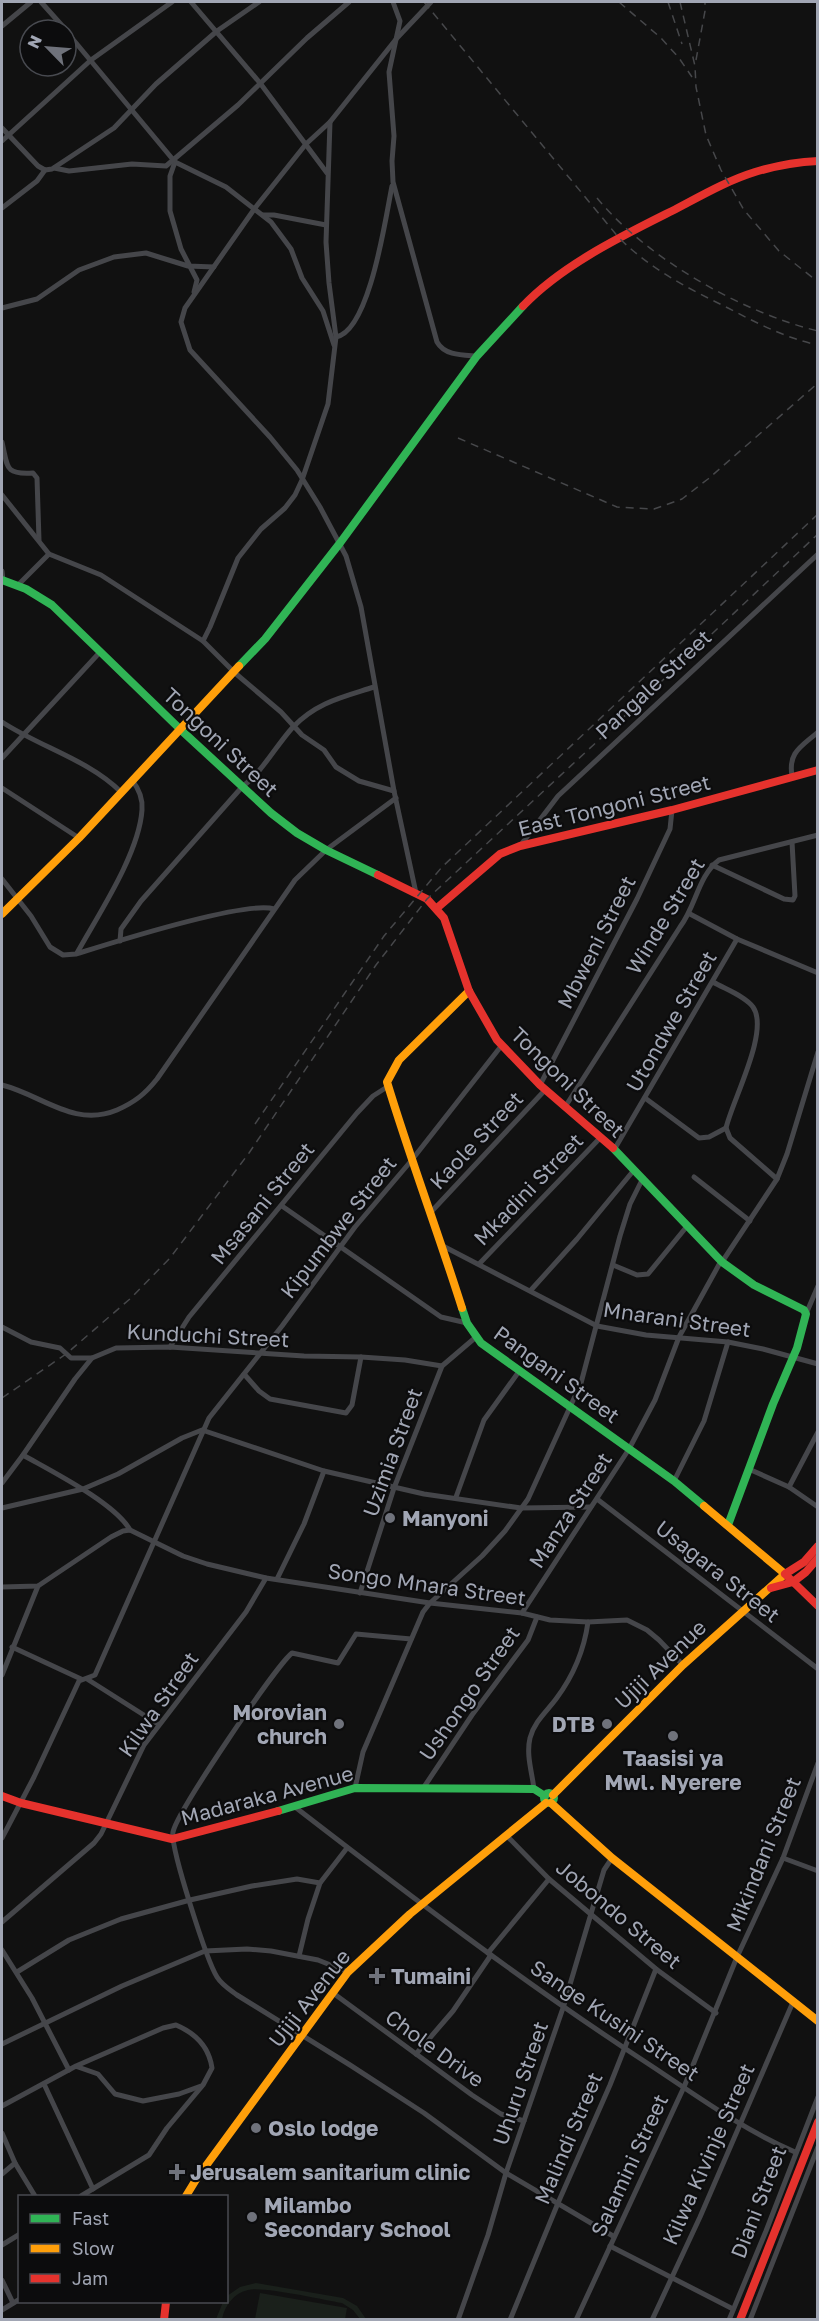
<svg xmlns="http://www.w3.org/2000/svg" width="819" height="2321" font-family="'Golos Text',sans-serif">
  <rect width="100%" height="100%" fill="#111"/>
  <g fill="#1a201b">
    <path d="M256 2283 343 2298 357 2306 366 2319H360L353 2310 342 2303C323 2300 263 2286 248 2290 234 2293 225 2305 222 2319H216L223 2302H226L227 2296 240 2287Z"/>
    <path d="M260 2293 347 2308 345 2319H255Z"/>
  </g>
  <g fill="none" stroke-linecap="round" stroke-linejoin="round">
    <g stroke="#45464a" stroke-width="5">
      <path d="M41 2 66 30"/>
      <path d="M191 2 260 83 327 173"/>
      <path d="M393 2 400 21 389 72 394 136 392 161 393 182 437 342C445 356 463 355 477 356"/>
      <path d="M2 26 31 2"/>
      <path d="M66 31 175 162 226 187 271 222 291 249 302 278 323 311 334 345"/>
      <path d="M2 128 38 166 45 170 52 169 114 128 156 84 217 31 259 2"/>
      <path d="M2 141 91 60 172 2"/>
      <path d="M175 162 170 176V211L181 249 197 280 194 292"/>
      <path d="M54 168 69 171 132 164 166 166 238 105 307 38 349 2"/>
      <path d="M2 208 37 181 45 170"/>
      <path d="M263 215H274L326 225"/>
      <path d="M2 308 37 299 79 270 114 257 146 253 188 266 214 267"/>
      <path d="M336 337C370 331 386 215 392 186"/>
      <path d="M2 442C8 467 4 475 33 473L37 478 39 540"/>
      <path d="M2 495 49 554 101 575 203 641 235 673 281 712 302 735 324 750 336 767 359 781 394 791"/>
      <path d="M2 571 3 580"/>
      <path d="M18 585 49 554"/>
      <path d="M203 641 210 627 238 558 261 529 285 508 295 495 302 480 328 404 336 337 329 283 326 242 330 122"/>
      <path d="M2 722C40 747 89 760 121 792"/>
      <path d="M2 758 101 651"/>
      <path d="M792 776C788 752 801 747 818 732"/>
      <path d="M2 788 79 838"/>
      <path d="M520 846 558 796 818 554"/>
      <path d="M712 865 784 899 793 900 795 896 792 842"/>
      <path d="M2 879 31 916 50 947 63 955 76 954C111 943 246 900 274 909"/>
      <path d="M416 893 394 791 361 607 346 556 320 507 297 470 270 437 190 350 181 322 185 308 255 208 306 144 330 122 397 38 431 2"/>
      <path d="M690 914 737 939 818 973"/>
      <path d="M120 941 121 929 141 901 242 787C263 771 275 747 293 727 317 702 343 697 374 687"/>
      <path d="M77 953C98 915 139 854 142 810 143 799 139 789 132 780"/>
      <path d="M713 982C725 989 745 996 753 1007 770 1031 732 1101 726 1128L730 1138 777 1179"/>
      <path d="M2 1085C42 1095 74 1128 117 1110 135 1102 145 1094 157 1079L295 880 326 850 396 798"/>
      <path d="M540 1085 637 899 670 829 672 810"/>
      <path d="M645 1098 699 1138 709 1137 726 1128"/>
      <path d="M565 1107 680 927C696 906 698 876 719 860L818 835"/>
      <path d="M614 1150 737 939"/>
      <path d="M694 1177 750 1221"/>
      <path d="M282 1206 441 1317 467 1323"/>
      <path d="M431 1212 546 1089"/>
      <path d="M441 1245 597 1326 646 1335 728 1342 763 1349 818 1364"/>
      <path d="M722 1262 777 1179 787 1154 818 1052"/>
      <path d="M480 1263 601 1137"/>
      <path d="M613 1265 637 1275 648 1274 688 1225"/>
      <path d="M531 1290 577 1239 634 1170"/>
      <path d="M806 1314 818 1286"/>
      <path d="M2 1327 31 1342 60 1348 71 1358H92"/>
      <path d="M170 1347 189 1317 357 1113 373 1096 387 1087"/>
      <path d="M244 1374 259 1391 270 1399 346 1413 352 1405 361 1357"/>
      <path d="M23 1455C51 1471 115 1503 130 1530"/>
      <path d="M751 1470 789 1487 818 1507"/>
      <path d="M674 1481 704 1421 728 1342"/>
      <path d="M2 1483 23 1455 75 1379 92 1358 116 1348 170 1347 304 1356 361 1357 405 1360 442 1366"/>
      <path d="M789 1487 818 1432"/>
      <path d="M456 1497 484 1420 520 1370"/>
      <path d="M597 1499 818 1669"/>
      <path d="M2 1508 83 1489 118 1474 182 1438 202 1430 324 1471 424 1494 521 1508 591 1507"/>
      <path d="M277 1579 304 1524 324 1471"/>
      <path d="M2 1587 38 1586 111 1537 123 1531 130 1530 183 1556 207 1564 266 1578 430 1603 522 1613 550 1620 588 1622 627 1620 647 1630 659 1640 683 1665"/>
      <path d="M360 1593 394 1488 442 1366 476 1337"/>
      <path d="M522 1613 629 1449 655 1400 679 1337 721 1261"/>
      <path d="M411 1639 356 1634 338 1663 292 1653C275 1667 177 1812 173 1832 170 1847 207 1961 217 1977 222 1985 229 1989 237 1995L350 2065 424 2113 506 2173 613 2236"/>
      <path d="M12 1647 81 1679"/>
      <path d="M2 1675 38 1586"/>
      <path d="M87 1679 158 1724"/>
      <path d="M424 1787 472 1715 528 1640 537 1617"/>
      <path d="M355 1788 363 1752 423 1612 430 1603 482 1556 505 1531 528 1499 581 1383 620 1236 630 1204 643 1178"/>
      <path d="M534 1789C532 1772 526 1755 530 1738 534 1722 547 1711 556 1699 574 1675 584 1651 588 1622"/>
      <path d="M295 1807C409 1895 523 1982 644 2061 693 2093 741 2129 795 2152"/>
      <path d="M506 1835 549 1879 656 1969 716 2013"/>
      <path d="M2 1838 34 1777 79 1681 95 1675 209 1418 282 1326 355 1227 411 1161 502 1045"/>
      <path d="M783 1858 818 1871"/>
      <path d="M2 1922 94 1843 101 1834 144 1745 246 1612 266 1578"/>
      <path d="M2 1950 32 1998 69 2070"/>
      <path d="M488 1953 549 1879"/>
      <path d="M299 1956 308 1919 320 1883 347 1848"/>
      <path d="M17 1972 69 1940 121 1919 190 1900 252 1886 297 1879 320 1883"/>
      <path d="M333 1993 472 2095 501 2114 524 2121"/>
      <path d="M2 2044 122 1986 205 1951 247 1949 271 1951 318 1960 348 1972"/>
      <path d="M416 2054 453 2011 491 1955"/>
      <path d="M78 2067 98 2074 115 2094 143 2101 179 2094 201 2086"/>
      <path d="M44 2084 93 2189"/>
      <path d="M2 2106 76 2066 163 2028 176 2025C195 2033 209 2047 212 2068L203 2085 167 2128 149 2155 81 2196"/>
      <path d="M2 2133 15 2163 2 2174"/>
      <path d="M15 2163 35 2196"/>
      <path d="M2 2245 20 2234"/>
      <path d="M610 2246 733 2309"/>
      <path d="M2 2280 13 2303"/>
      <path d="M2 2310 20 2299"/>
      <path d="M458 2320 488 2235 506 2173 563 2008 604 1870 612 1858"/>
      <path d="M510 2320 558 2203 610 2085 656 1969"/>
      <path d="M576 2320 684 2087 737 1957 783 1858 818 1763"/>
      <path d="M652 2320 700 2217 793 2002"/>
      <path d="M729 2320 766 2231 818 2097"/>
      <path d="M750 2320 818 2147"/>
    </g>
    <g stroke="#30b455" stroke-width="8">
      <path d="M2 580 26 589 52 605 181 730 271 813 297 833 326 850 378 875"/>
      <path d="M239 666 265 639 340 543 477 356 523 306"/>
      <path d="M613 1148 722 1262 754 1285 804 1310 806 1314 797 1348 773 1404 728 1525"/>
      <path d="M462 1308 467 1323 481 1343 674 1481 704 1506"/>
      <circle cx="549" cy="1798" r="5"/>
      <path d="M278 1811 355 1788 534 1789 545 1796"/>
    </g>
    <g stroke="#ff9f0a" stroke-width="8">
      <path d="M2 914 79 838 239 666"/>
      <path d="M462 1308C438 1232 410 1158 387 1082L399 1060 469 991"/>
      <path d="M553 1795 683 1665 785 1574 704 1506"/>
      <path d="M551 1803 612 1858 818 2021"/>
      <path d="M186 2196 197 2178 348 1972 410 1914 546 1803"/>
    </g>
    <g stroke="#e5322d" stroke-width="8">
      <path d="M523 306C562 265 622 236 672 211 699 197 726 181 755 172 775 166 797 162 818 161"/>
      <path d="M378 875 427 899 444 918 469 991 497 1040 540 1085 613 1148"/>
      <path d="M437 908 500 854 520 846 672 810 818 770"/>
      <path d="M818 1546 804 1562 785 1574 818 1606"/>
      <path d="M793 1582 806 1572 818 1558"/>
      <path d="M771 1588 793 1582"/>
      <path d="M2 1796 21 1803 172 1839 278 1811"/>
      <path d="M164 2320 166 2302"/>
      <path d="M740 2320 818 2122"/>
    </g>
    <g stroke="#46474a" stroke-width="1.5" stroke-dasharray="8 6" stroke-linecap="butt">
      <path d="M424 2 619 238C653 271 686 287 728 308 757 323 785 338 818 345"/>
      <path d="M619 2 661 38 679 58 692 77"/>
      <path d="M668 2 682 44"/>
      <path d="M680 2 695 66 696 87 706 135 721 170 744 210 779 251 818 282"/>
      <path d="M696 60 705 11V2"/>
      <path d="M597 198C646 258 743 313 818 331"/>
      <path d="M458 438 617 507 654 509 682 499 708 479 818 383"/>
      <path d="M255 1124 384 936 442 867 818 514"/>
      <path d="M2 1398 66 1354 131 1298 170 1258 249 1153 376 965 427 899 629 712 818 534"/>
    </g>
  </g>
  <g fill="#6f727b" stroke="#0c0c0d" stroke-width="2">
    <circle cx="390" cy="1518" r="6"/>
    <circle cx="339" cy="1724" r="6"/>
    <circle cx="607" cy="1724" r="6"/>
    <circle cx="673" cy="1736" r="6"/>
    <path d="M374 1967h6v6h6v6h-6v6h-6v-6h-6v-6h6z"/>
    <circle cx="256" cy="2128" r="6"/>
    <path d="M174 2163h6v6h6v6h-6v6h-6v-6h-6v-6h6z"/>
    <circle cx="252" cy="2217" r="6"/>
  </g>
  <g text-anchor="middle" dominant-baseline="central" stroke-width="4.5" stroke-linejoin="round" paint-order="stroke">
    <g font-size="21" fill="#a1a6b4" stroke="#0c0c0d">
      <text transform="translate(653 684) rotate(-43)">Pangale Street</text>
      <text transform="translate(221 742) rotate(43)">Tongoni Street</text>
      <text transform="translate(614 805) rotate(-14)">East Tongoni Street</text>
      <text transform="translate(665 916) rotate(-59)">Winde Street</text>
      <text transform="translate(596 942) rotate(-63)">Mbweni Street</text>
      <text transform="translate(671 1021) rotate(-60)">Utondwe Street</text>
      <text transform="translate(568 1082) rotate(44)">Tongoni Street</text>
      <text transform="translate(476 1140) rotate(-47)">Kaole Street</text>
      <text transform="translate(528 1189) rotate(-46)">Mkadini Street</text>
      <text transform="translate(262 1203) rotate(-51)">Msasani Street</text>
      <text transform="translate(338 1227) rotate(-52)">Kipumbwe Street</text>
      <text transform="translate(677 1319) rotate(8)">Mnarani Street</text>
      <text transform="translate(208 1335) rotate(3)">Kunduchi Street</text>
      <text transform="translate(557 1374) rotate(36)">Pangani Street</text>
      <text transform="translate(392 1452) rotate(-70)">Uzimia Street</text>
      <text transform="translate(570 1510) rotate(-57)">Manza Street</text>
      <text transform="translate(718 1571) rotate(38)">Usagara Street</text>
      <text transform="translate(427 1584) rotate(8)">Songo Mnara Street</text>
      <text transform="translate(660 1664) rotate(-44)">Ujiji Avenue</text>
      <text transform="translate(469 1693) rotate(-55)">Ushongo Street</text>
      <text transform="translate(158 1704) rotate(-55)">Kilwa Street</text>
      <text transform="translate(267 1795) rotate(-15)">Madaraka Avenue</text>
      <text transform="translate(763 1854) rotate(-68)">Mikindani Street</text>
      <text transform="translate(619 1914) rotate(40)">Jobondo Street</text>
      <text transform="translate(309 1998) rotate(-52)">Ujiji Avenue</text>
      <text transform="translate(615 2020) rotate(34)">Sange Kusini Street</text>
      <text transform="translate(435 2048) rotate(36)">Chole Drive</text>
      <text transform="translate(520 2083) rotate(-71)">Uhuru Street</text>
      <text transform="translate(568 2138) rotate(-67)">Malindi Street</text>
      <text transform="translate(708 2154) rotate(-66)">Kilwa Kivinje Street</text>
      <text transform="translate(629 2165) rotate(-65)">Salamini Street</text>
      <text transform="translate(758 2202) rotate(-69)">Diani Street</text>
    </g>
    <g font-size="21" font-weight="bold" fill="#a1a6b4" stroke="#0c0c0d" text-anchor="start">
      <text x="402" y="1518">Manyoni</text>
      <text x="327" y="1712" text-anchor="end">Morovian<tspan x="327" dy="24">church</tspan></text>
      <text x="595" y="1724" text-anchor="end">DTB</text>
      <text x="673" y="1758" text-anchor="middle">Taasisi ya<tspan x="673" dy="24">Mwl. Nyerere</tspan></text>
      <text x="391" y="1976">Tumaini</text>
      <text x="268" y="2128">Oslo lodge</text>
      <text x="190" y="2172">Jerusalem sanitarium clinic</text>
      <text x="264" y="2205">Milambo<tspan x="264" dy="24">Secondary School</tspan></text>
    </g>
  </g>
  <rect width="819" height="2321" fill="none" stroke="#a1a6b4" stroke-width="6"/>
  <rect x="18" y="2195" width="210" height="108" fill="#0c0c0d" stroke="#484a50" stroke-width="1.5"/>
  <rect x="30" y="2214" width="30" height="9" fill="#30b455" stroke="#484a50" stroke-width="1.5"/>
  <text x="72" y="2225" font-size="18" fill="#a1a6b4">Fast</text>
  <rect x="30" y="2244" width="30" height="9" fill="#ff9f0a" stroke="#484a50" stroke-width="1.5"/>
  <text x="72" y="2255" font-size="18" fill="#a1a6b4">Slow</text>
  <rect x="30" y="2274" width="30" height="9" fill="#e5322d" stroke="#484a50" stroke-width="1.5"/>
  <text x="72" y="2285" font-size="18" fill="#a1a6b4">Jam</text>
  <g transform="translate(48 48) rotate(295)"><circle r="28" fill="#0c0c0d" stroke="#484a50" stroke-width="1.5"/>
  <path d="M0-4.5L10 22L0 15L-10 22Z" fill="#6f727b"/>
  <text y="-9" font-size="16" font-weight="bold" text-anchor="middle" fill="#a1a6b4">N</text>
  </g>
</svg>
